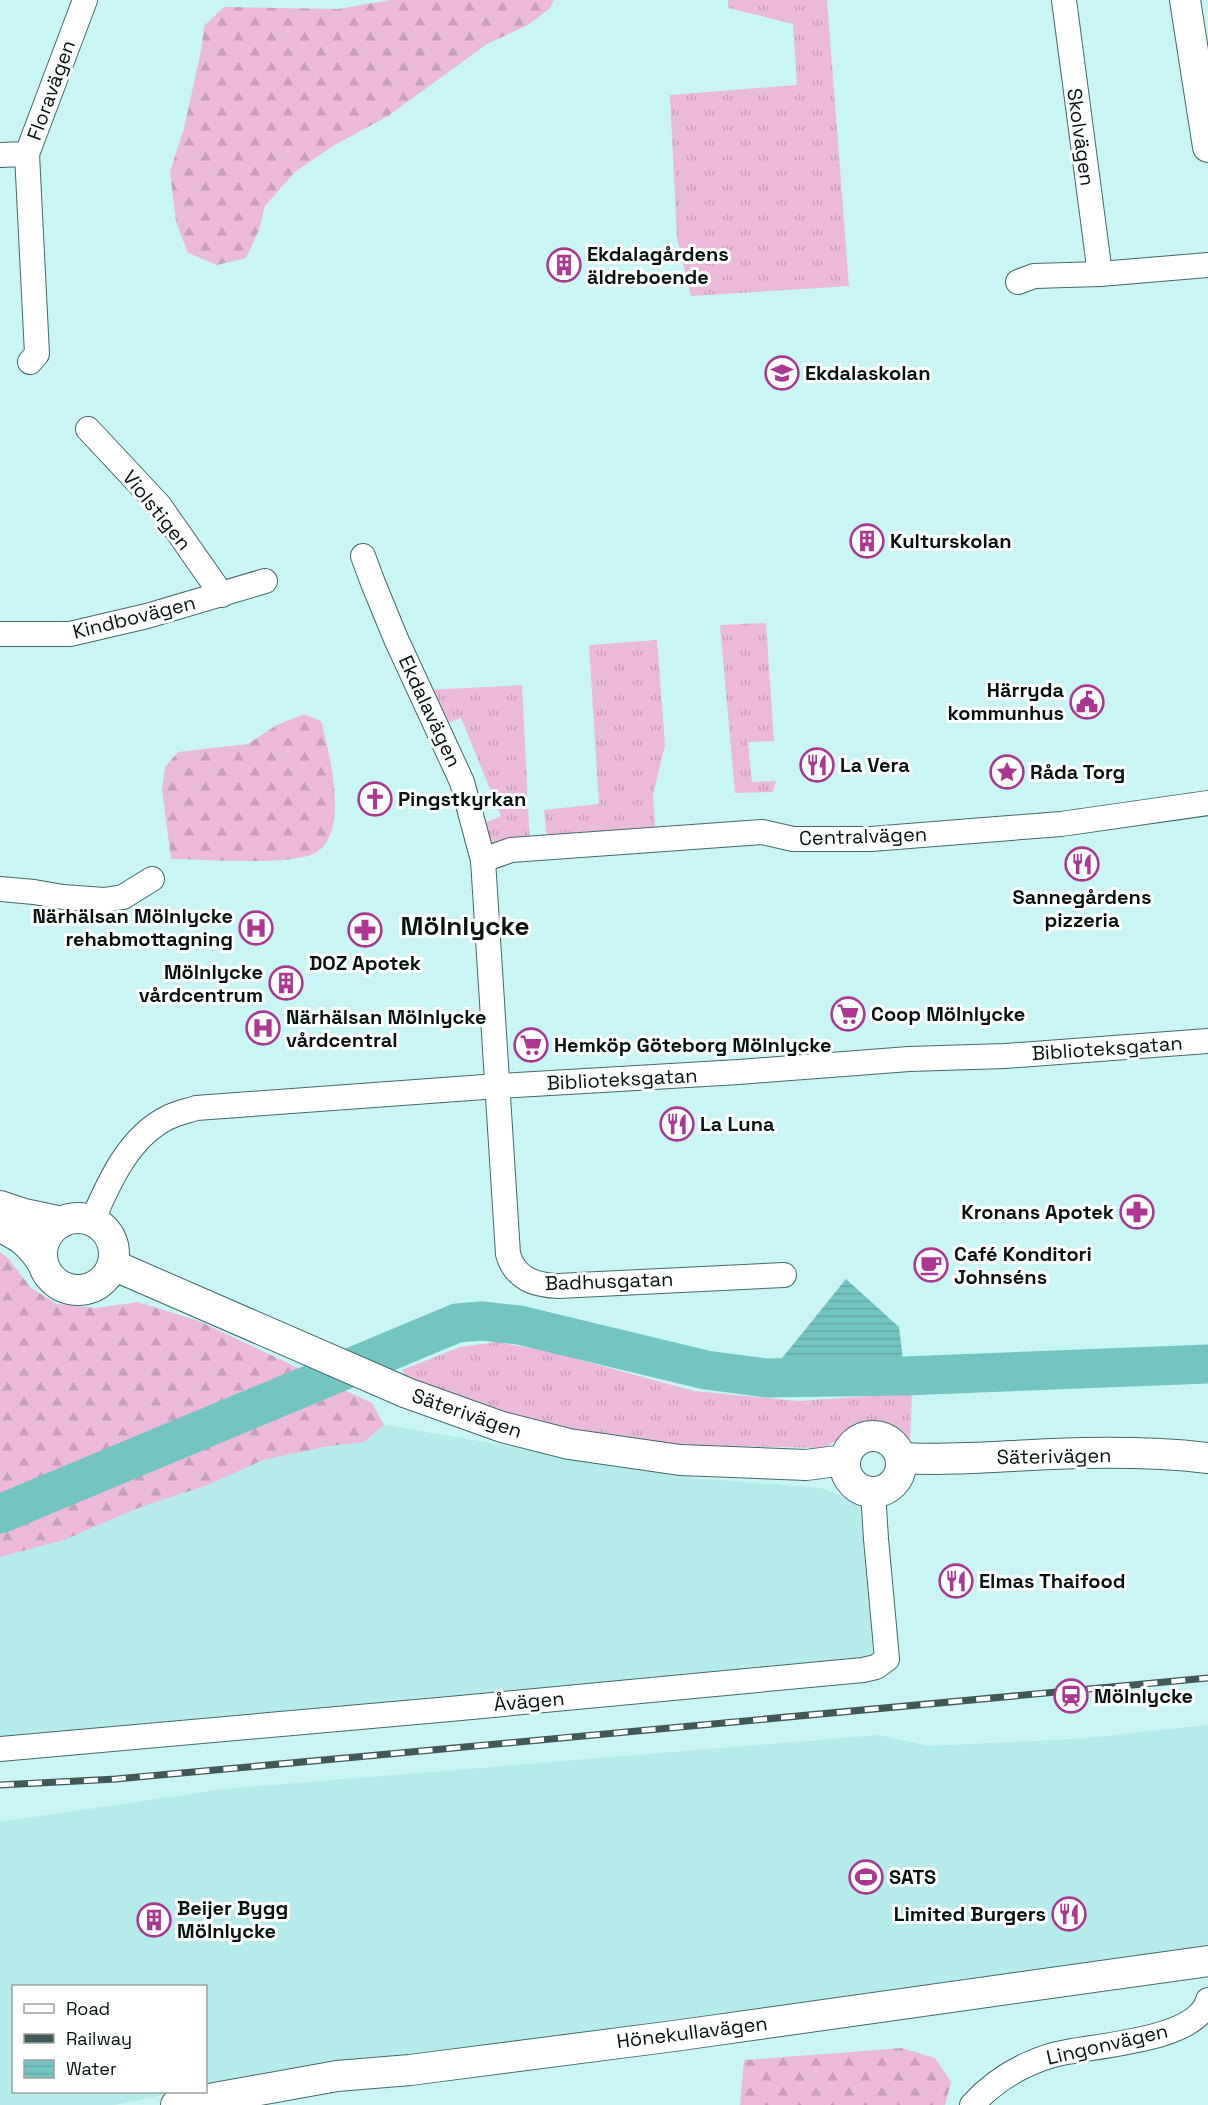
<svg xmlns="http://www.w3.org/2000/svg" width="1208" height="2105" font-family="'Space Grotesk',sans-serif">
  <defs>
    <pattern id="grass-tufts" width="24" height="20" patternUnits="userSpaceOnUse" patternTransform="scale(1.5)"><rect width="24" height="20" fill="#ebbadb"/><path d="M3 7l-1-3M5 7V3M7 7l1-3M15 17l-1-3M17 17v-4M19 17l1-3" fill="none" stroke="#c89fbb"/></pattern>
    <pattern id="forest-firs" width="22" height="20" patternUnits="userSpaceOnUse" patternTransform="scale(1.5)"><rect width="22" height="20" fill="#ebbadb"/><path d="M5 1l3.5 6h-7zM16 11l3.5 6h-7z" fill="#c89fbb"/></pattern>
    <pattern id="water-rules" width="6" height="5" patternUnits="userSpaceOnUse" patternTransform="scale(1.5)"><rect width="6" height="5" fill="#74c4c2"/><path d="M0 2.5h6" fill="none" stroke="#63a8a6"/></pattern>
  </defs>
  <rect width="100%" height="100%" fill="#c9f6f4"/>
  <g fill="#b5ebea">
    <path d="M384 1425 697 1478 821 1488 860 1503 875 1680 520 1715 0 1755V1557L64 1540 141 1507 208 1485 263 1460 324 1447 364 1442Z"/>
    <path d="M1208 1725V1954L206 2086V1986H14V2092H178L114 2105H0V1822L224 1789 879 1735 928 1746 1076 1739Z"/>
  </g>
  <g fill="url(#grass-tufts)">
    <path d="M728 0H827L849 286 691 296 677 239 670 95 797 85 793 24 728 8Z"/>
    <path d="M766 623 774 741 748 742 752 782 776 781 773 792 735 793 720 625Z"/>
    <path d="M657 640 665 745 653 795 656 839 548 847 544 810 599 804 589 645Z"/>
    <path d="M522 685 530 844 493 847 482 824 501 816 461 718 443 725 427 690Z"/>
    <path d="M497 1342 551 1352 694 1391 798 1401 912 1393 910 1440 880 1425 858 1427 824 1448 720 1446 608 1441 501 1415 406 1379 402 1370 460 1347Z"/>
  </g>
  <g fill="url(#forest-firs)">
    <path d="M390 0H554L550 8 528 25 487 44 388 116 333 146 295 172 265 206 259 230 246 258 217 265 188 253 176 222 170 172 184 128 201 51 204 26 224 7 338 9Z"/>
    <path d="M304 714 321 721C329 751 350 831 317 852 293 867 202 859 171 859L162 790 165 767 178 752 248 744 277 725Z"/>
    <path d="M0 1252 8 1258 31 1288 57 1304 96 1308 138 1302 199 1321 372 1403 384 1425 364 1442 324 1447 263 1460 208 1485 141 1507 64 1540 0 1557Z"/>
    <path d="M902 2048 935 2058 951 2082 945 2105H740L744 2060Z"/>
  </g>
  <path fill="url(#water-rules)" d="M846 1279 899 1327 905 1376 766 1378Z"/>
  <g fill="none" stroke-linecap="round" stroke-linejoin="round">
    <path stroke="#74c4c2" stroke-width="39" d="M0 1514 457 1323 482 1321 519 1325 706 1370 766 1378 905 1376 1208 1364"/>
    <defs>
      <g id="minor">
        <path d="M1064 0 1100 274"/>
        <path d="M27 154 37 354 30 362"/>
        <path d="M0 155 27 154 85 0"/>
        <path d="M1018 282 1034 276 1100 274 1208 265"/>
        <path d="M88 429 159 505 222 595"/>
        <path d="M363 556 373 583 396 639 462 782 483 860 508 1254C515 1279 535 1285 558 1286L784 1275"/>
        <path d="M0 634H70L147 616 265 581"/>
        <path d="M483 860 511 850 762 832 793 839H871L1061 824 1208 803"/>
        <path d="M0 889 34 892 63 897 104 900 123 897 152 879"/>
        <path d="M92 1221C109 1182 129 1136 169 1117 178 1113 187 1111 196 1108L498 1086 739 1072 909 1059 1005 1056 1208 1041"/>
        <path d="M0 1749 450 1709 863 1670 876 1667 887 1659 876 1539 873 1492"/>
        <path d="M972 2105C994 2081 1022 2064 1053 2055 1090 2045 1197 2042 1208 2000"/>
      </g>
      <g id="tertiary">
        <path d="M1185 0 1208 147"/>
        <path d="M0 1206 24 1214 62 1222"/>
        <circle cx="78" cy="1254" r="36"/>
        <path d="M0 1227C20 1236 30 1243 42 1262"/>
        <path d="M113 1265 407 1393 502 1427 569 1444 680 1460 806 1465 845 1460"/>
        <circle cx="873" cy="1464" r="28"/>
        <path d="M901 1458C951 1461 1002 1456 1052 1454 1103 1452 1157 1452 1208 1458"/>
        <path d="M176 2105 337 2076 410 2070 674 2036 1208 1961"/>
      </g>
    </defs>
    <use href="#minor" stroke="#416968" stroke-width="26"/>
    <use href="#tertiary" stroke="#416968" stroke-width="32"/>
    <use href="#minor" stroke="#fff" stroke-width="24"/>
    <use href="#tertiary" stroke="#fff" stroke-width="30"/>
    <defs>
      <path id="rail" d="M0 1785 116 1779 389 1754 1208 1678"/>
    </defs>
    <use href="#rail" stroke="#405857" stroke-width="7"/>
    <use href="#rail" stroke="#fff" stroke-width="4.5" stroke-dasharray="14" stroke-linecap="butt"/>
  </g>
  <defs>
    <symbol id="building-ring" viewBox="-11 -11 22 22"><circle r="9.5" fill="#fff" stroke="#ac3790" stroke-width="1.5"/><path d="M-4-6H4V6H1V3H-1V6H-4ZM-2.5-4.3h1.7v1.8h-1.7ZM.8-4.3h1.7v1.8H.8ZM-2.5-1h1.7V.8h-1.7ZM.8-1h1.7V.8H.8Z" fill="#ac3790"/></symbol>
    <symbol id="school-ring" viewBox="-11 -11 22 22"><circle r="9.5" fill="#fff" stroke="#ac3790" stroke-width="1.5"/><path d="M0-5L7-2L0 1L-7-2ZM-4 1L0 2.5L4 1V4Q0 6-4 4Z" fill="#ac3790"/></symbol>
    <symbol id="civic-ring" viewBox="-11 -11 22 22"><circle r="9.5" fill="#fff" stroke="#ac3790" stroke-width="1.5"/><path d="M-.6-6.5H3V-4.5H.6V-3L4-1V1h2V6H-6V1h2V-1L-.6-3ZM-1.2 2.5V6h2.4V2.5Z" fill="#ac3790"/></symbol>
    <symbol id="restaurant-ring" viewBox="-11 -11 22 22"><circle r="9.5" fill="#fff" stroke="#ac3790" stroke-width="1.5"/><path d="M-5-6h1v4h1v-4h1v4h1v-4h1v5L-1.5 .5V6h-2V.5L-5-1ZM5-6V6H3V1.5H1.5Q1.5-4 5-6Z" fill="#ac3790"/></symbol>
    <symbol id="sight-ring" viewBox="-11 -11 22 22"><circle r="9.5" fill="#fff" stroke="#ac3790" stroke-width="1.5"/><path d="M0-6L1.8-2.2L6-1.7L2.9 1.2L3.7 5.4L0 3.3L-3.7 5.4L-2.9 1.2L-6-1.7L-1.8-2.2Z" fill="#ac3790"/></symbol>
    <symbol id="church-ring" viewBox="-11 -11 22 22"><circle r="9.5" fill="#fff" stroke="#ac3790" stroke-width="1.5"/><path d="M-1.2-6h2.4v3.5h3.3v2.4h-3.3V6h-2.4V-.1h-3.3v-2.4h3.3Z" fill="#ac3790"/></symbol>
    <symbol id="hospital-ring" viewBox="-11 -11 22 22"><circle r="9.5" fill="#fff" stroke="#ac3790" stroke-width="1.5"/><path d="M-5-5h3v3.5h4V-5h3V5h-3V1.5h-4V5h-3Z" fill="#ac3790"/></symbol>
    <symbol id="pharmacy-ring" viewBox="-11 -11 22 22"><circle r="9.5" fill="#fff" stroke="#ac3790" stroke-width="1.5"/><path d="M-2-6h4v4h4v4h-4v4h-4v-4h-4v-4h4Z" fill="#ac3790"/></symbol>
    <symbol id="supermarket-ring" viewBox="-11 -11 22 22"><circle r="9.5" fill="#fff" stroke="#ac3790" stroke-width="1.5"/><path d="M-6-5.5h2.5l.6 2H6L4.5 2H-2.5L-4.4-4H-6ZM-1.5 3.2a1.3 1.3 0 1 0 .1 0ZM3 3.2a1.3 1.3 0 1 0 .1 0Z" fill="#ac3790"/></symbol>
    <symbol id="cafe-ring" viewBox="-11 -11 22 22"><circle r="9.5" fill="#fff" stroke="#ac3790" stroke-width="1.5"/><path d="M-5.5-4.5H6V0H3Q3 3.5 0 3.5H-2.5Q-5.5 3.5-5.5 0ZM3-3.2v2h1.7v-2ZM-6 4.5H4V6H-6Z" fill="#ac3790"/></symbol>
    <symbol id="station-ring" viewBox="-11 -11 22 22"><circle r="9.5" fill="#fff" stroke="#ac3790" stroke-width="1.5"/><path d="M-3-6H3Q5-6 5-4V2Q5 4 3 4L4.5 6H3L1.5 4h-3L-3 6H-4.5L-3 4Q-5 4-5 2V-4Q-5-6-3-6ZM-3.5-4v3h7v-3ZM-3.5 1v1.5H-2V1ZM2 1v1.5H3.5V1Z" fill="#ac3790"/></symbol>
    <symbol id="stadium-ring" viewBox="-11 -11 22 22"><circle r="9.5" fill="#fff" stroke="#ac3790" stroke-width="1.5"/><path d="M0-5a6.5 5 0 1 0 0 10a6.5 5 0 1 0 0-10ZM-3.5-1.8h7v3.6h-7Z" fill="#ac3790"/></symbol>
  </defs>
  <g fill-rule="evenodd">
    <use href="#building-ring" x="545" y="246" width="38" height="38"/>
    <use href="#school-ring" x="763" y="354" width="38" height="38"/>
    <use href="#building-ring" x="848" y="522" width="38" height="38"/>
    <use href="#civic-ring" x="1068" y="683" width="38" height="38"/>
    <use href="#restaurant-ring" x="798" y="746" width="38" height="38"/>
    <use href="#sight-ring" x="988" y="753" width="38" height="38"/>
    <use href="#church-ring" x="356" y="780" width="38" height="38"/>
    <use href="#restaurant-ring" x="1063" y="845" width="38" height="38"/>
    <use href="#hospital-ring" x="237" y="909" width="38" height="38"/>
    <use href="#pharmacy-ring" x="346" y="911" width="38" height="38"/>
    <use href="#building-ring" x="267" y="964" width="38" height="38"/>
    <use href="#supermarket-ring" x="829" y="995" width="38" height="38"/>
    <use href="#hospital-ring" x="244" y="1009" width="38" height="38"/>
    <use href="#supermarket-ring" x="512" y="1026" width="38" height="38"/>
    <use href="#restaurant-ring" x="658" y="1105" width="38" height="38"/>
    <use href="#pharmacy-ring" x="1118" y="1193" width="38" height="38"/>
    <use href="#cafe-ring" x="912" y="1246" width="38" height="38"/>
    <use href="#restaurant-ring" x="937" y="1562" width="38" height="38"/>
    <use href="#station-ring" x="1052" y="1677" width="38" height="38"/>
    <use href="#stadium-ring" x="847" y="1858" width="38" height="38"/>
    <use href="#restaurant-ring" x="1050" y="1895" width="38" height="38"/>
    <use href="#building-ring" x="135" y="1901" width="38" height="38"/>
  </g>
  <g text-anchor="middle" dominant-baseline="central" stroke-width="6" stroke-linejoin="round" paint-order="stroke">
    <g font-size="20" fill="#041312" stroke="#fff">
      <text transform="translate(51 90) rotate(-70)">Floravägen</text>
      <text transform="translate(1081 137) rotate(82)">Skolvägen</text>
      <text transform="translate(157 510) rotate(51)">Violstigen</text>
      <text transform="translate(134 617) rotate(-14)">Kindbovägen</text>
      <text transform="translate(430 711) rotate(65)">Ekdalavägen</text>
      <text transform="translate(863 836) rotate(-2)">Centralvägen</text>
      <text transform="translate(1107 1048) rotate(-4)">Biblioteksgatan</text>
      <text transform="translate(622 1079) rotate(-3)">Biblioteksgatan</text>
      <text transform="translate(609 1281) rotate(-2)">Badhusgatan</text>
      <text transform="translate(467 1413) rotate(19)">Säterivägen</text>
      <text transform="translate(1054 1456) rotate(-1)">Säterivägen</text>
      <text transform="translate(529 1701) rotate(-5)">Åvägen</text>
      <text transform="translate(692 2032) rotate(-7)">Hönekullavägen</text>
      <text transform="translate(1107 2044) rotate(-13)">Lingonvägen</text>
    </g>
    <g font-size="20" font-weight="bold" fill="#041312" stroke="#fff" text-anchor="start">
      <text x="587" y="254">Ekdalagårdens<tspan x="587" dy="23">äldreboende</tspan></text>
      <text x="805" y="373">Ekdalaskolan</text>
      <text x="890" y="541">Kulturskolan</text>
      <text x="1064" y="690" text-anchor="end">Härryda<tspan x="1064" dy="23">kommunhus</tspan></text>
      <text x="840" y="765">La Vera</text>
      <text x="1030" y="772">Råda Torg</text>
      <text x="398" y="799">Pingstkyrkan</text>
      <text x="1082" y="897" text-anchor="middle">Sannegårdens<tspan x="1082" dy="23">pizzeria</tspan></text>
      <text x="233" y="916" text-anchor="end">Närhälsan Mölnlycke<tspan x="233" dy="23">rehabmottagning</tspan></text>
      <text x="365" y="963" text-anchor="middle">DOZ Apotek</text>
      <text x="263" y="972" text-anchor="end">Mölnlycke<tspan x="263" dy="23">vårdcentrum</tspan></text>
      <text x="871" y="1014">Coop Mölnlycke</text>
      <text x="286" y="1017">Närhälsan Mölnlycke<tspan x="286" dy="23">vårdcentral</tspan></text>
      <text x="554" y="1045">Hemköp Göteborg Mölnlycke</text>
      <text x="700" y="1124">La Luna</text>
      <text x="1114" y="1212" text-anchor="end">Kronans Apotek</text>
      <text x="954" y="1254">Café Konditori<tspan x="954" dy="23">Johnséns</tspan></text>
      <text x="979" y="1581">Elmas Thaifood</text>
      <text x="1094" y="1696">Mölnlycke</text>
      <text x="889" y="1877">SATS</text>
      <text x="177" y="1908">Beijer Bygg<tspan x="177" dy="23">Mölnlycke</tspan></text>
      <text x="1046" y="1914" text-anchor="end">Limited Burgers</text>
    </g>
    <g font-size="26" font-weight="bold" fill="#041312" stroke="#fff">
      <text x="465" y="926">Mölnlycke</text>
    </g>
  </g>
  <rect x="12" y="1985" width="195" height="108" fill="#ffffff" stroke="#9ba1a0" stroke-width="1.5"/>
  <rect x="24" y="2004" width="30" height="9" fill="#ffffff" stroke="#9ba1a0" stroke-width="1.5"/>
  <text x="66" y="2015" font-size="18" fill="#041312">Road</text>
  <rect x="24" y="2034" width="30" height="9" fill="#405857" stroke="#9ba1a0" stroke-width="1.5"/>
  <text x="66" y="2045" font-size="18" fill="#041312">Railway</text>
  <rect x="24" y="2060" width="30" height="18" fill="url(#water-rules)" stroke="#9ba1a0" stroke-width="1.5"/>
  <text x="66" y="2075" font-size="18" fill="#041312">Water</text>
</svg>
